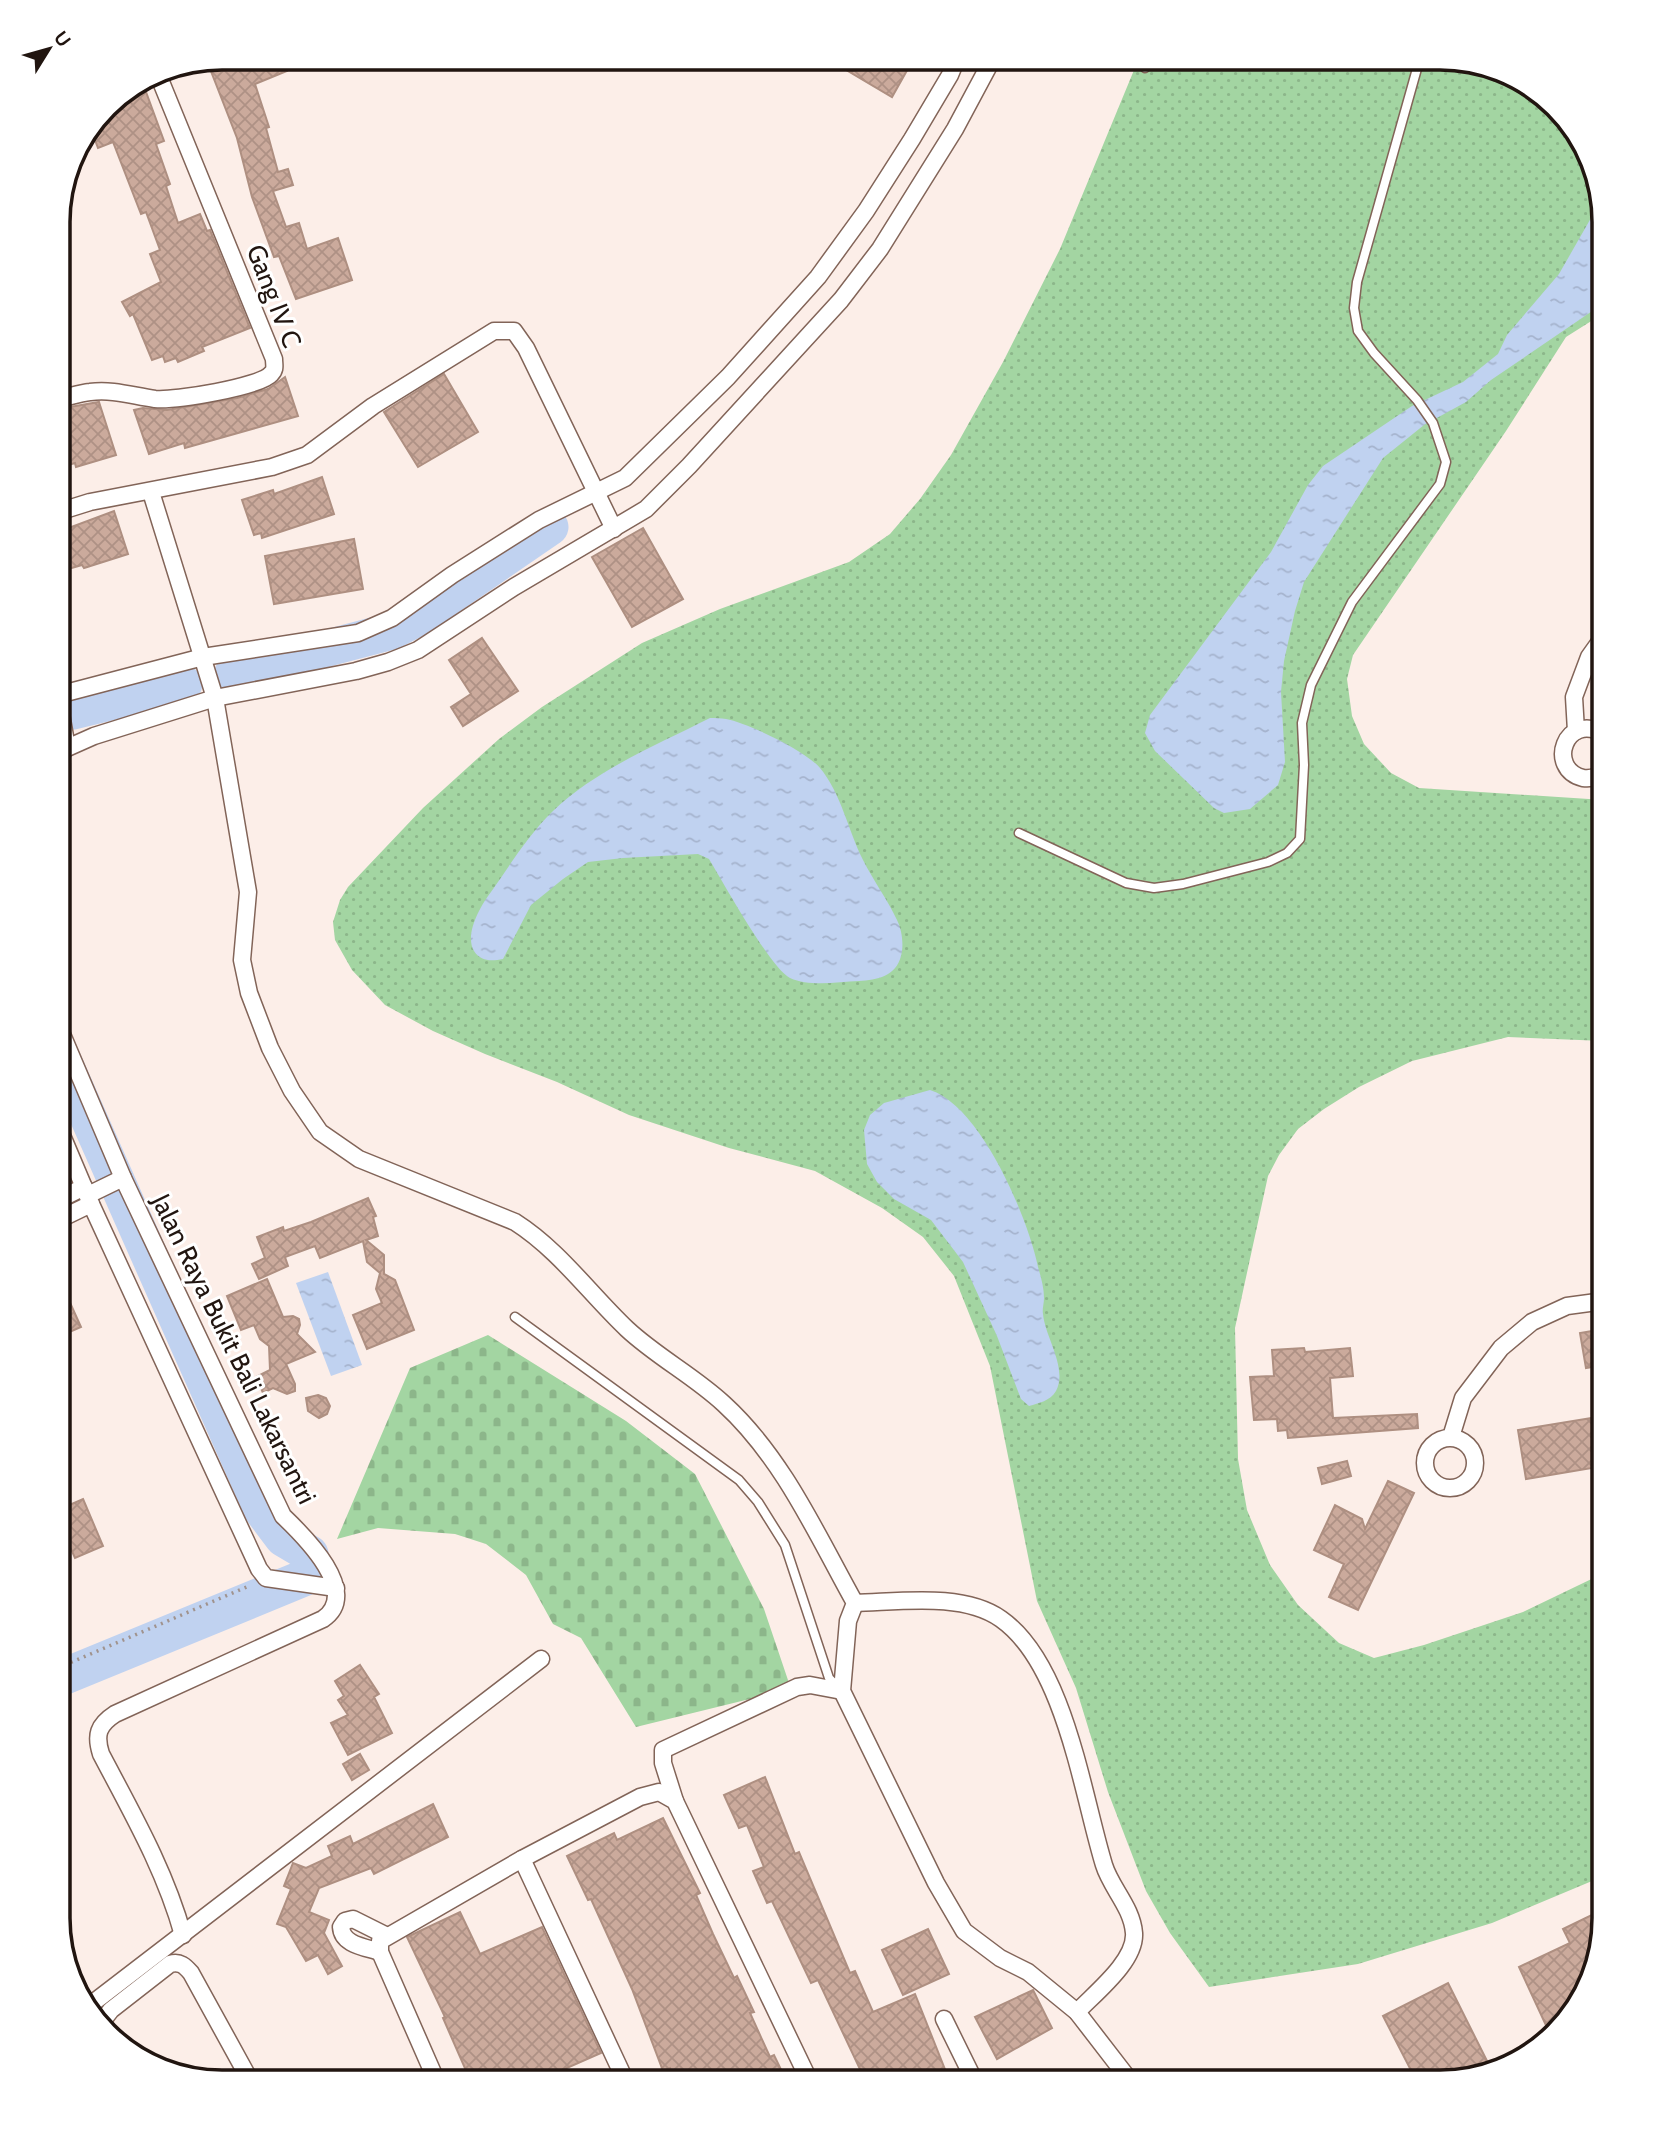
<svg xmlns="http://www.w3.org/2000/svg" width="1662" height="2140" font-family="Cabin,sans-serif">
  <defs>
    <pattern id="green-dots" width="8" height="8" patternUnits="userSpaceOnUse" patternTransform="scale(1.75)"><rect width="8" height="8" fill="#a3d5a2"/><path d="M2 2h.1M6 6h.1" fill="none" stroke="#8cb68a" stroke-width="1.8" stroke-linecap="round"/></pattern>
    <pattern id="cemetery-stones" width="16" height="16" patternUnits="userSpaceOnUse" patternTransform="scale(1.75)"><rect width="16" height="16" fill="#a3d5a2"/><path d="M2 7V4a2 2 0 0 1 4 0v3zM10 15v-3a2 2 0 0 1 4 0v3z" fill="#8cb68a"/></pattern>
    <pattern id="water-ripples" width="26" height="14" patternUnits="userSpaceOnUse" patternTransform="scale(1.75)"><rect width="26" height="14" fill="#c0d2f0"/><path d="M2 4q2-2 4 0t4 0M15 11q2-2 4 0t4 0" fill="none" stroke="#a5b3cd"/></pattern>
    <pattern id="building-cross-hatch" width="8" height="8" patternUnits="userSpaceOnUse" patternTransform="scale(1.75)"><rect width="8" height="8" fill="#cbaa9c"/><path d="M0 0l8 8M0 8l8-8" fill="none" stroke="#ae9185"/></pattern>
  </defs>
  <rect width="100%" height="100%" fill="#fceee8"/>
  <path fill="url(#green-dots)" d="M1139 58H1450L1522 80 1577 131 1604 222V313L1566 337 1506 431 1353 655 1347 679 1352 716 1364 744 1391 773 1419 788 1604 800V1041L1508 1037 1412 1061 1359 1087 1324 1109 1298 1129 1279 1155 1268 1176 1235 1328 1238 1459 1247 1510 1270 1565 1298 1605 1339 1643 1374 1658 1424 1645 1523 1612 1604 1573V1876L1492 1923 1358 1964 1209 1987 1170 1933 1146 1891 1108 1792 1076 1688 1037 1601 990 1366 954 1276 923 1237 882 1208 815 1171 729 1148 629 1115 557 1082 485 1054 433 1031 385 1005 352 970 335 940 333 922 340 900 348 887 423 808 499 739 542 707 642 643 720 609 849 562 890 534 920 499 951 455 1003 362 1060 249Z"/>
  <path fill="url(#cemetery-stones)" d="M488 1335 626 1421 695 1474 764 1609 791 1689 636 1727 581 1638 553 1624 526 1575 486 1544 455 1534 378 1528 337 1539 410 1368Z"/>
  <g fill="url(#water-ripples)">
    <path d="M1599 204 1604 222V303L1491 380 1466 402 1424 425 1383 458 1304 582 1295 611 1284 661 1281 692 1285 762 1278 785 1250 809 1224 813 1214 808 1155 751 1145 733 1150 715 1271 552 1308 485 1323 466 1412 406 1463 382 1498 354 1507 335 1559 274Z"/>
    <path d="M710 718C715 718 721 718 726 719 748 723 806 751 820 768 841 793 848 830 863 860 873 880 887 899 897 920 902 930 904 945 901 956 896 976 877 980 859 981 837 982 810 987 790 978 771 969 723 882 709 859L698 854 623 858 588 862 563 879 531 905 503 959C492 961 481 962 474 951 464 934 481 905 491 892 510 865 529 834 553 811 597 769 657 745 710 718Z"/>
    <path d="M930 1090C981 1106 1028 1218 1038 1267 1041 1277 1044 1288 1044 1298 1044 1304 1042 1309 1043 1314 1045 1337 1068 1368 1056 1391 1050 1401 1039 1403 1029 1406L1021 1399 997 1336 963 1262 931 1220 894 1199 877 1182 867 1164 864 1130 870 1115 884 1103Z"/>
    <path d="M328 1272 362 1365 331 1376 296 1283Z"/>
  </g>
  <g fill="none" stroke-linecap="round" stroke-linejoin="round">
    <g stroke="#c0d2f0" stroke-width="37">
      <path d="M233 673 392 631 419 617 550 527"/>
      <path d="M73 711 184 684"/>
      <path d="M58 1049 262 1510 283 1538 310 1554"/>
      <path d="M58 1679 304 1578"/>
    </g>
  </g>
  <g fill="url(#building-cross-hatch)" stroke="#ae8f81" stroke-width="2">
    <path d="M222 58H279L283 61 287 71 255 84 269 127 266 128 278 172 288 169 293 185 273 191 286 227 299 223 307 249 338 238 352 280 296 299 279 256 274 257 252 197 237 138 207 61Z"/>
    <path d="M826 58H914L892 97Z"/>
    <path d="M142 81 164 141 156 144 170 184 166 186 178 223 200 214 207 231 210 230 250 328 202 347 204 351 178 362 176 358 165 362 163 356 152 360 133 314 130 316 122 302 161 282 150 254 160 250 146 212 141 214 113 142 98 148 92 132 98 130 94 124 113 99Z"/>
    <path d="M444 374 478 432 418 467 384 412Z"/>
    <path d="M285 377 298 416 185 448 184 443 149 454 134 410 143 408 167 410 237 398 268 389Z"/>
    <path d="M99 402 116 455 76 467 75 463 58 468V409Z"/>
    <path d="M322 477 334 514 262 538 261 533 254 535 242 500 273 490 274 494Z"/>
    <path d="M114 511 128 554 84 568 82 565 58 572V532Z"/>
    <path d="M643 528 683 599 632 627 592 557Z"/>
    <path d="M354 539 363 589 274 604 265 556Z"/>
    <path d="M482 638 518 691 463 726 451 707 471 694 449 660Z"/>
    <path d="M368 1198 376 1216 373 1217 378 1236 366 1240 384 1255V1274L395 1280 414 1330 367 1349 353 1315 382 1303 376 1289 380 1273 367 1262 363 1241 320 1258 315 1246 285 1257 288 1266 259 1279 252 1264 265 1258 257 1237 283 1227 284 1231 311 1222Z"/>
    <path d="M58 1276 81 1327 58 1337Z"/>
    <path d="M267 1279 283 1317 293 1316 299 1319 300 1325 297 1334 315 1352 286 1364 295 1384V1391L287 1394 273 1388 263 1393 256 1377 270 1370 269 1346 260 1339 254 1325 241 1330 227 1296Z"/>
    <path d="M1604 1329V1365L1586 1368 1580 1333Z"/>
    <path d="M1304 1348 1305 1352 1350 1348 1353 1376 1330 1378 1333 1418 1417 1414 1418 1428 1288 1438 1287 1430 1278 1431 1277 1419 1254 1420 1250 1377 1274 1376 1272 1350Z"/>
    <path d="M318 1395 326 1398 330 1406 327 1414 319 1418 308 1411 306 1398Z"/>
    <path d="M1604 1416V1466L1526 1479 1518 1430Z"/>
    <path d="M1347 1461 1351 1476 1322 1484 1318 1468Z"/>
    <path d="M1388 1481 1414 1493 1358 1610 1329 1597 1344 1564 1314 1550 1335 1505 1362 1519 1365 1529Z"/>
    <path d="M83 1499 103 1546 75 1558 71 1549 58 1554V1510Z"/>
    <path d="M360 1665 379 1694 374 1697 392 1733 348 1755 331 1723 348 1715 338 1700 344 1696 335 1681Z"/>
    <path d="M360 1754 369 1770 352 1780 343 1764Z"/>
    <path d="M765 1777 795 1854 799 1852 850 1973 855 1971 873 2012 915 1994 950 2082H866L818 1980 811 1983 772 1901 767 1903 753 1871 764 1867 747 1825 739 1828 724 1795Z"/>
    <path d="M433 1804 448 1837 374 1874 371 1868 319 1888 309 1912 329 1920 324 1933 342 1966 328 1974 318 1955 306 1961 286 1927 277 1924 291 1889 284 1886 293 1863 306 1868 332 1856 328 1846 350 1836 353 1844Z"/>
    <path d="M663 1818 700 1893 696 1895 713 1934 734 1978 737 1976 754 2012 750 2013 770 2057 774 2055 787 2082H676L670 2068 663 2071 632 1989 591 1899 588 1900 567 1856 614 1833 617 1840Z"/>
    <path d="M1604 1909V1918L1582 2000 1550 2034 1519 1967 1570 1943 1563 1929Z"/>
    <path d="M460 1912 480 1954 542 1927 601 2053 535 2082H471L443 2018 445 2017 407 1937Z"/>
    <path d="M928 1929 949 1974 903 1995 882 1950Z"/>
    <path d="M1448 1983 1490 2067 1440 2082H1417L1383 2016Z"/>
    <path d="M1033 1990 1052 2028 997 2059 975 2017Z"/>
  </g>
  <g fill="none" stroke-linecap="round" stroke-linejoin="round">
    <defs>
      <g id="service">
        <path d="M1145 68 1147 58"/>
        <path d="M1019 833 1126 883 1154 888 1183 884 1268 862 1287 853 1300 839 1304 765 1302 723 1311 685 1352 602 1440 484 1446 462 1433 423 1417 400 1374 353 1358 331 1354 308 1357 282 1420 58"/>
        <path d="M515 1317 739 1480 758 1502 785 1545 829 1678 839 1688"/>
      </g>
      <g id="minor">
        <path d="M58 399C68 397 80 393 90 392 113 389 133 396 155 399 174 401 260 387 271 374 276 369 274 365 274 359L157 72"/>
        <path d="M151 492 215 698 248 892 242 960 249 993 270 1048 292 1091 320 1132 359 1159 515 1222C559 1250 590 1294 627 1329 657 1357 694 1376 724 1404 783 1458 817 1535 855 1603L848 1621 842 1691 936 1883 964 1931 1000 1958 1028 1972 1077 2012 1131 2082"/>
        <path d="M58 512 90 502 272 467 307 455 373 406 494 331H514L526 348 614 529"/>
        <path d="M58 695 203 657 358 633 392 618 452 575 539 520 625 478 728 377 818 277 866 211 912 139 950 75 957 58"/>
        <path d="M58 697 67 748"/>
        <path d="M1576 731 1574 697 1589 657 1604 636"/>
        <path d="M58 752 94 736 215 698 356 671 388 662 418 650 514 587 646 509 689 466 841 300 880 249 955 129 993 58"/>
        <path d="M1604 772C1598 777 1591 779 1583 778 1546 769 1565 711 1604 734"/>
        <path d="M58 1025 123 1178 283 1516C304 1536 362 1593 323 1619L115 1714C98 1725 95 1735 101 1754 132 1813 165 1870 183 1935"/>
        <path d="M58 1126 91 1204 259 1569 266 1578 336 1588"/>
        <path d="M88 1195 123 1178"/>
        <path d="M58 1200 84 1187"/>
        <path d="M58 1220 91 1204"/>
        <path d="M1451 1437 1463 1398 1501 1348 1532 1322 1567 1306 1604 1301"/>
        <circle cx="1450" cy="1463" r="25"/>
        <path d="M855 1603C899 1602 963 1592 1001 1619 1065 1664 1082 1793 1104 1865 1111 1888 1132 1907 1134 1933 1136 1961 1095 1993 1077 2012"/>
        <path d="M675 1801 663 1763V1750L797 1687 810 1685 842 1691"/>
        <path d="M522 1859 626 2082"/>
        <path d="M380 1952C365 1947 342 1945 341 1927L345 1921 353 1919 387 1936"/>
        <path d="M85 2009 541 1659"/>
        <path d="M944 2019 975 2082"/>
        <path d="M103 2026 104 2019 111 2010 170 1964C180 1961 185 1966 191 1973L251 2082"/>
        <path d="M437 2082 380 1952V1941L522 1859 640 1797 659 1792 675 1801 810 2082"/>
      </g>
    </defs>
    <use href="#service" stroke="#826458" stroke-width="11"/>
    <use href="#minor" stroke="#826458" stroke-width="19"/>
    <path stroke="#a0938e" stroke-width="3.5" stroke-dasharray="2 5" stroke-linecap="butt" d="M58 1668 249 1586"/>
    <use href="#service" stroke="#fff" stroke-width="8"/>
    <use href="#minor" stroke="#fff" stroke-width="16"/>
  </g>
  <g text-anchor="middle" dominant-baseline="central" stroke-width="6" stroke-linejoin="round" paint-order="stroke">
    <g font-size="26" fill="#211510" stroke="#fff">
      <text transform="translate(274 296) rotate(69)">Gang IV C</text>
      <text transform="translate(234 1349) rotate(64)">Jalan Raya Bukit Bali Lakarsantri</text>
    </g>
  </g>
  <path d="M0 0H1662V2140H0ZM222 70H1440A152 152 0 0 1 1592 222V1918A152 152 0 0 1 1440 2070H222A152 152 0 0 1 70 1918V222A152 152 0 0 1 222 70Z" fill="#fff" fill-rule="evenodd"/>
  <path fill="none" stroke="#211510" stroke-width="3.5" d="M222 70H1440A152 152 0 0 1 1592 222V1918A152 152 0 0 1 1440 2070H222A152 152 0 0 1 70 1918V222A152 152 0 0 1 222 70Z"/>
  <g transform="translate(49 49) rotate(53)" stroke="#ffffff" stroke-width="5" paint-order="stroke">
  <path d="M0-5L12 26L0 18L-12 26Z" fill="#211510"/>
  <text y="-10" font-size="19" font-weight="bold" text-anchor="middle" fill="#211510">U</text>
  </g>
</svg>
